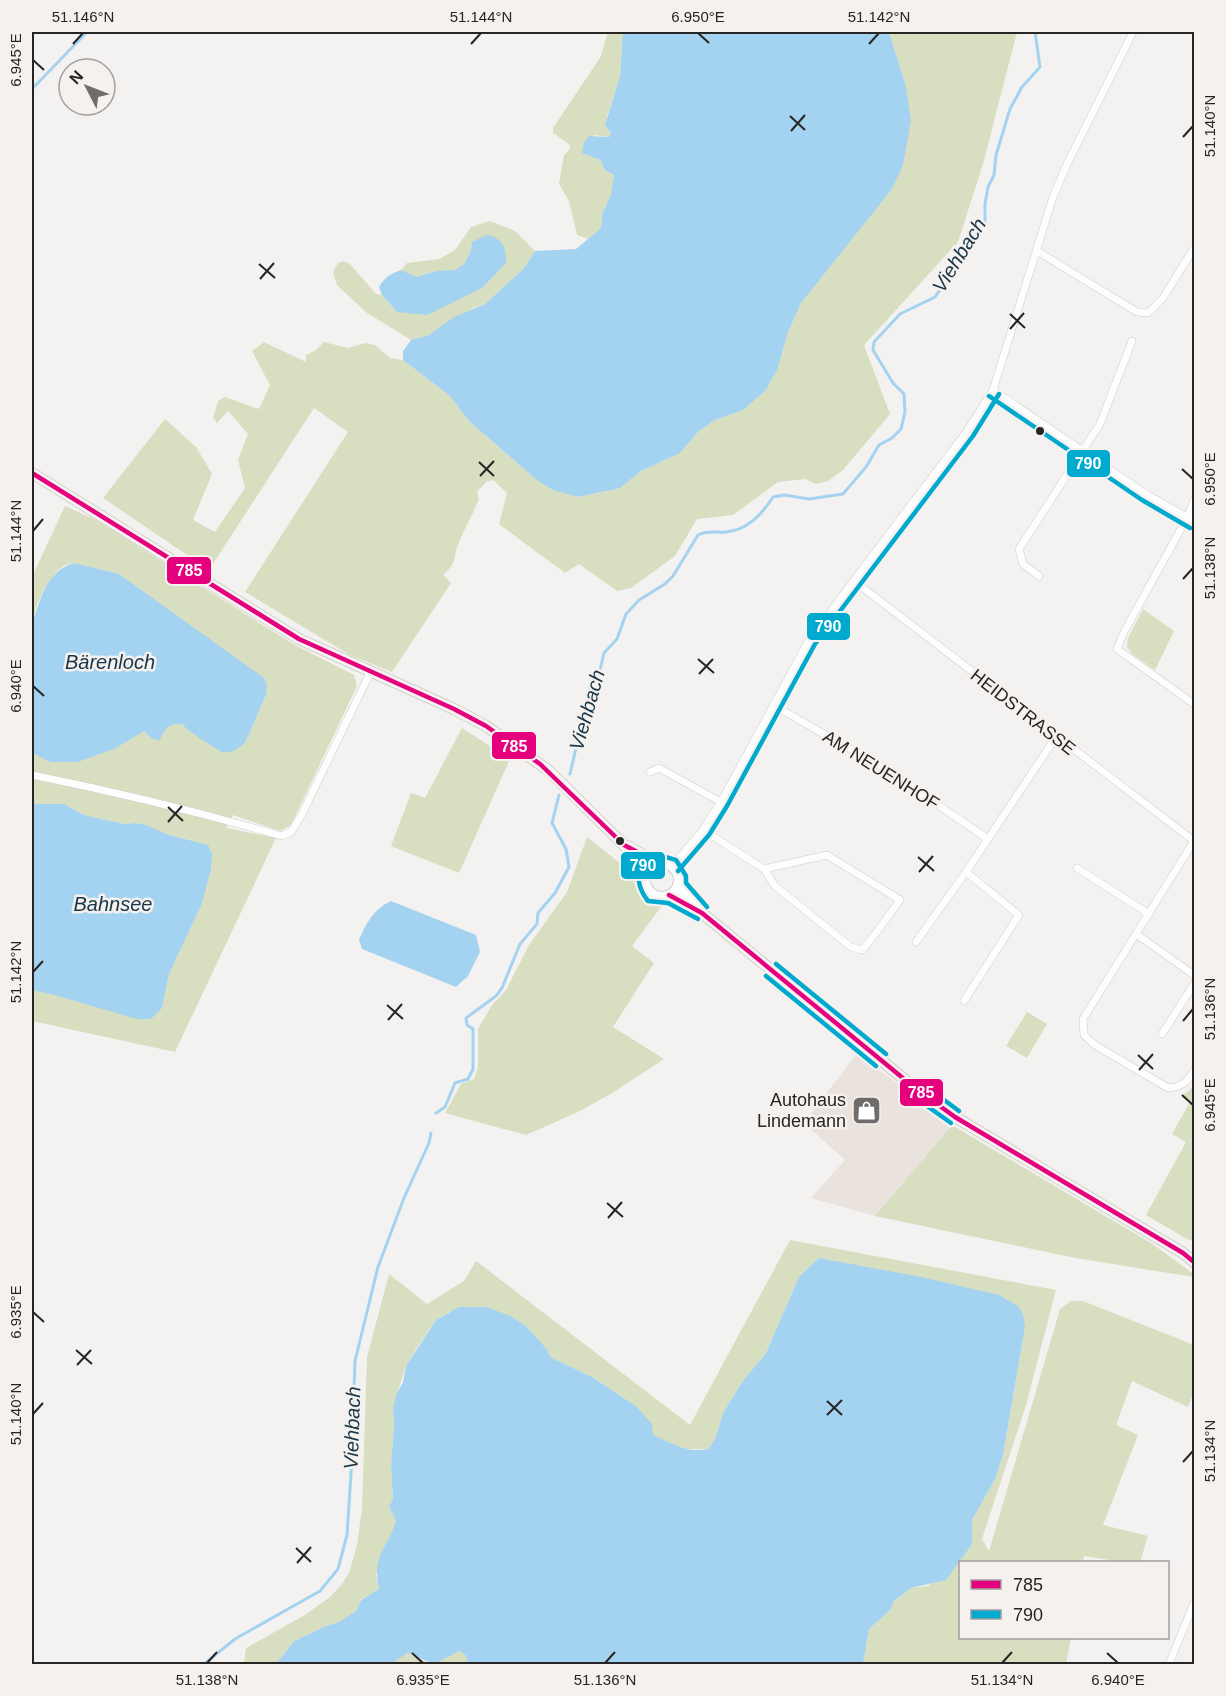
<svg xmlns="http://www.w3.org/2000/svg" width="1226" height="1696" font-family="Arial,sans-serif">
  <rect width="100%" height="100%" fill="#f4f2f0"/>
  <path fill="#e9e2dd" d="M857 1053 952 1125 875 1216 811 1198 845 1160 804 1123Z"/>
  <g fill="#d8dec0">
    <path d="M608 32H623L620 76 607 117 611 133 609 137 594 135 582 152 600 160 605 170 614 175 611 194 602 215 601 228 588 239 577 235 569 201 559 184 564 155 570 149 569 144 553 133V128L600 58Z"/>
    <path d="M889 32H1017L983 164 958 242 864 345 890 414 843 470 828 481 816 484 805 479 778 482 733 515 697 519 675 556 631 588 617 591 579 564 565 573 499 524 507 493 493 480 486 482 477 492 479 499C473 514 465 528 459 542 452 558 459 561 443 575L451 583 392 672 350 655 245 592 348 432 314 408 209 570 103 498 165 419 196 447 212 474 193 520 215 532 245 488 238 460 248 434 228 411 217 423 213 418 218 401 225 397 259 409 270 385 252 351 264 342 306 362V355L316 350 324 342 348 348 365 343 375 345 390 358 403 360 450 396 469 421 538 481 578 497 620 488 641 471 680 453 699 431 715 420 743 410 778 368 787 335 801 303 820 277 905 83Z"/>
    <path d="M490 221 515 231 535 251 524 268 485 304 473 308 429 335 411 340 367 313 337 285 333 272 338 263 343 261 350 264 376 294 382 295 397 312 482 288 471 251 464 264 455 271H436L415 277 401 270 407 263 439 259 455 250 471 227Z"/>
    <path d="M65 506 98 521 293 644 354 675 357 686 291 825 280 831 233 815 226 828 276 838 175 1052 32 1021V990L58 996 162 1008 169 974 187 933 208 845 166 834 136 823 124 824 84 815 64 804H32V753C83 776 99 749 144 731L150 737 163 735 164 729 173 724H182C187 730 192 731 198 735 214 746 216 747 234 751L245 743 266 695 119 574 74 563 65 565 57 571 44 589 37 605 32 625V577Z"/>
    <path d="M1143 609 1174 631 1155 670 1132 654 1127 647 1128 638Z"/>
    <path d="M462 728 510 759 459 873 391 846 411 793 425 798Z"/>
    <path d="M587 837 639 878 642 897 661 907 632 946 654 963 613 1027 664 1059 614 1092 578 1112 526 1135 445 1113 461 1084 474 1079 478 1067V1029L492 1005 506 990 529 945 567 892Z"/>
    <path d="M1027 1012 1047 1024 1027 1058 1006 1046Z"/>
    <path d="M1194 1084V1240L1193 1241 1187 1239 1146 1215 1186 1142 1172 1134 1190 1102 1181 1096 1189 1091Z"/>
    <path d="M952 1125 1151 1243 1194 1274V1277L1075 1258 875 1216Z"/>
    <path d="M790 1240 1056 1290 1026 1405 982 1539 989 1551 1060 1309 1071 1301H1083L1194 1345V1391L1188 1407 1132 1381 1116 1425 1138 1435 1103 1525 1148 1536 1140 1562H1122L1084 1556 1083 1562H960V1638H1071L1066 1663 1068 1664H863L869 1629 890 1610 894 1601 910 1588 928 1586 972 1544V1520L995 1479 1003 1455 1025 1327 799 1277 766 1353 742 1382 723 1413 715 1439 708 1449H683L653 1435 636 1406 592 1377 552 1358 545 1347 526 1326 449 1312 436 1320 416 1349 406 1366 393 1407 394 1426 391 1465 393 1500 396 1521 376 1575 379 1590 361 1599 356 1611 339 1622 326 1626 294 1641 276 1664H244L246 1648 303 1616 329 1598 342 1584 349 1573 357 1545 362 1508 367 1357 389 1274 427 1304 464 1281 476 1261 690 1425Z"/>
    <path d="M460 1651 466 1656 468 1664H470H434Z"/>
    <path d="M406 1653 431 1664H391Z"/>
  </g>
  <g fill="#a4d3f1">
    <path d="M623 32H889L905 83 911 120 903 165 892 189 801 303 787 335 778 368 765 391 743 410 715 420 699 431 680 453 641 471 620 488 578 497 553 490 538 481 469 421 450 396 403 360V351L411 340 429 335 454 317 485 304 524 268 535 251 576 249 601 228 602 215 611 194 614 175 605 170 600 160 582 153 584 143 589 136 609 137 611 133 605 125 620 76Z"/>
    <path d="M487 235C502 237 507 249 506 263L482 288 427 315 397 312 382 295 379 287C385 277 390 274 401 270L416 277 436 271 455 270 464 264 471 251 472 242Z"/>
    <path d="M74 563 119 574 264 678 267 686 266 695 245 743 234 751 223 753C213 746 188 732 182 724 165 724 167 729 159 741L150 737 144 731 116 748 78 762H51L32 753V625C40 600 46 571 74 563Z"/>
    <path d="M32 804H64L84 815 124 824 136 823 146 825 166 834 208 845 212 854 211 869 202 903 169 974 162 1008 151 1019H137L58 996 32 990Z"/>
    <path d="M391 901 476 935 480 952 468 976 456 987 362 949 359 940C366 923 374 909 391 901Z"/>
    <path d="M819 1258 921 1277 999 1295 1018 1306 1023 1314 1025 1327 1003 1455 995 1479 972 1520V1544L946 1580 911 1588 894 1601 890 1610 869 1629 863 1664H468L466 1656 460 1651 434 1664 407 1653 391 1664H276L294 1641 326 1626 339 1622 356 1611 361 1600 379 1589C372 1556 386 1550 396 1521L389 1506 393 1500 391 1465 394 1426 393 1407 397 1393 403 1382 406 1366 436 1320 459 1307H487L510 1316 526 1326 545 1347 552 1358 592 1377 636 1406 652 1424 653 1435C674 1444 685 1453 708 1449L715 1439 723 1413 742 1382 766 1353 799 1277Z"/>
  </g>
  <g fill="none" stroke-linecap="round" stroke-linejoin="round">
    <g stroke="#a4d3f1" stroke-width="3">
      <path d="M32 89 87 32"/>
      <path d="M570 774 591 683 600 670 604 653 617 639 626 614 639 600 665 584 673 576 698 535C708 530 715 533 726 532 748 530 762 514 773 497L784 495 809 499 843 494 866 467 879 445 892 438 901 429 905 412 904 394 893 383 873 350 874 342 900 314 935 297 973 243 985 221V204L988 187 994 175 996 155 1010 109 1022 87 1040 67 1035 32"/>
      <path d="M436 1113 445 1107 455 1083 468 1079 473 1069V1029L467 1025 466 1018 496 996 502 988 520 944 537 924 538 913 555 893 569 867 566 849 552 823 559 795"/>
      <path d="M204 1664 235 1639 320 1591 338 1569 347 1535 351 1474 355 1361 378 1267 404 1198 429 1143 431 1133"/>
    </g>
    <defs>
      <g id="street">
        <path d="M1037 251 1137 312 1148 313 1163 298 1194 248"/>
        <path d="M993 390 1146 494 1194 521"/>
        <path d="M1194 500 1187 518 1124 632 1117 649 1194 704"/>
        <path d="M1039 576 1023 564 1019 549 1100 424 1132 341"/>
        <path d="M854 581 1194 841"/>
        <path d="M773 705 884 768 988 839"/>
        <path d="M650 772 659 768 721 802"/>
        <path d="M32 775C116 792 199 812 282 836L292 831 303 812 370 673"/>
        <path d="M703 830 764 869 775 886 851 947 862 950 876 933 900 900 827 855 764 869"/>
        <path d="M1194 841 1083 1019 1084 1035 1095 1045 1168 1088C1182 1087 1187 1082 1194 1071"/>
        <path d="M672 866 703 830 721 802 809 640 967 431 993 390 1053 197 1068 162 1133 32"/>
        <path d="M1077 868 1149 914"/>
        <path d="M1136 934 1194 975"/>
        <path d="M916 942 966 872 1056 737"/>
        <path d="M964 1001 1019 915 966 872"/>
        <path d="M1162 1034 1194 984"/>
        <path d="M1169 1664 1194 1603"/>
      </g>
      <g id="secondary">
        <path d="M32 473 299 639 454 709 486 726 548 770 624 845 646 873"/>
        <path d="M627 846 647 857 655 864"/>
        <circle cx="662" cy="880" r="17"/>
        <path d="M678 885 700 911"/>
        <path d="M669 895 702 913 849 1034 915 1088 955 1117 1183 1253 1194 1262"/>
      </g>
    </defs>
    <use href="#street" stroke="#cfcecc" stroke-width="8"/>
    <use href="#secondary" stroke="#cfcecc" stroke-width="12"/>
    <use href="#street" stroke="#fdfdfd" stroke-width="7"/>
    <use href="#secondary" stroke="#fdfdfd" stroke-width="10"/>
    <defs>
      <g id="bus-1">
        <path d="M32 473 299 639 454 709 486 726 540 764 624 845 647 857 655 864"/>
        <path d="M669 895 702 913 915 1088 955 1117 1183 1253 1194 1262"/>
      </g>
      <g id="bus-2">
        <path d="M989 396 1142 500 1190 528"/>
        <path d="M678 871 709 835 727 806 815 644 973 436 999 394"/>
        <path d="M698 919 668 903 648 901C627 875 644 848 676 860L686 876V883L707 907"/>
        <path d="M776 964 886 1054"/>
        <path d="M766 976 876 1066"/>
        <path d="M920 1082 959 1111"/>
        <path d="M910 1094 951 1123"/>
      </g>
    </defs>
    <use href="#bus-1" stroke="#f5f1ef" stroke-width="9"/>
    <use href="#bus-2" stroke="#f5f1ef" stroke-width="9"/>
    <use href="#bus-1" stroke="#e5007d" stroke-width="4.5"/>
    <use href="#bus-2" stroke="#00a9ce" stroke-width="4.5"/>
  </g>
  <path fill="none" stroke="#272524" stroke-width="2" d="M698 33 709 43M73 44 83 33M471 44 481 33M869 44 879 33M33 60 44 70M790 116 805 130M791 131 805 115M1183 137 1193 126M259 264 275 278M260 279 274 263M1010 314 1025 328M1010 329 1024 313M479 462 494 476M1182 469 1193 479M480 476 494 461M33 531 43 519M1183 579 1193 568M698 659 714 673M699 674 713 659M33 686 44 696M168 807 183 821M168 822 182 806M918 857 934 871M919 872 933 856M33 972 43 961M387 1005 403 1019M388 1020 402 1004M1183 1021 1193 1009M1138 1055 1153 1069M1139 1070 1153 1054M1182 1095 1193 1105M607 1203 623 1217M608 1218 622 1202M33 1312 44 1322M76 1350 92 1364M77 1365 91 1350M827 1401 842 1415M33 1414 43 1403M827 1415 842 1400M1183 1462 1193 1451M296 1548 311 1562M297 1563 311 1547M412 1653 423 1663M1107 1653 1118 1663M207 1663 217 1652M605 1663 615 1652M1002 1663 1012 1652"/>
  <defs>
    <symbol id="shop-square" viewBox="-11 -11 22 22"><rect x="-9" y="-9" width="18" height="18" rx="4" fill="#6f6d6b" stroke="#f5f1ef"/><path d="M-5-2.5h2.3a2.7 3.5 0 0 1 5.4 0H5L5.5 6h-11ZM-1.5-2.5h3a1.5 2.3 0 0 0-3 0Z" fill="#fff"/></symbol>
  </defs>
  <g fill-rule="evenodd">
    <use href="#shop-square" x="850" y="1094" width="33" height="33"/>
  </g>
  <g fill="#272524" stroke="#f5f1ef" stroke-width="2">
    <circle cx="1040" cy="431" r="5"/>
    <circle cx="620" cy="841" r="5"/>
  </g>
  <g text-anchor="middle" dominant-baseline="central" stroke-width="5" stroke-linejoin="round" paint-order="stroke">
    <g font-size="18" fill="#272524" stroke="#f5f1ef">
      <text transform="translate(1023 712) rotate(38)">HEIDSTRASSE</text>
      <text transform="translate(881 770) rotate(32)">AM NEUENHOF</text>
    </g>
    <g font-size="18" fill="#272524" stroke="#f5f1ef" text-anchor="end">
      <text x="846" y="1100">Autohaus<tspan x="846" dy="21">Lindemann</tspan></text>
    </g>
    <g font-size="20" font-style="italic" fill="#183649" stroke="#f5f1ef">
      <text transform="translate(959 255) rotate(-58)">Viehbach</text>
      <text x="110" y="662">Bärenloch</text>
      <text transform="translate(587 710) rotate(-74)">Viehbach</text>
      <text x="113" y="904">Bahnsee</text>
      <text transform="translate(352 1428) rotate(-88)">Viehbach</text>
    </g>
  </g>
  <g stroke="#f5f1ef" stroke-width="2">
    <rect x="1066" y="449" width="45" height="29" rx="6" fill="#00a9ce"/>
    <rect x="166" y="556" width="46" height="29" rx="6" fill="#e5007d"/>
    <rect x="806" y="612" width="45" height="29" rx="6" fill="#00a9ce"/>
    <rect x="491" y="731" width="46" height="29" rx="6" fill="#e5007d"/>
    <rect x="620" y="851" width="46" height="29" rx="6" fill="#00a9ce"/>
    <rect x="899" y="1078" width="45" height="29" rx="6" fill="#e5007d"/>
  </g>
  <g font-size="16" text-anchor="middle" font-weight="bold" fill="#fff">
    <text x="1088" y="469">790</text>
    <text x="189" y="576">785</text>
    <text x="828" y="632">790</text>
    <text x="514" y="752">785</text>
    <text x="643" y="871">790</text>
    <text x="921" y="1098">785</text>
  </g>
  <rect width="1226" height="1696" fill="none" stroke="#f5f1ef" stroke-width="66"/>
  <rect x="959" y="1561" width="210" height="78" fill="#f5f1ef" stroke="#a39f9e" stroke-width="1.5"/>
  <rect x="971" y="1580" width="30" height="9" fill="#e5007d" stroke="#a39f9e" stroke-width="1.5"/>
  <text x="1013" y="1591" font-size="18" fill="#272524">785</text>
  <rect x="971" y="1610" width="30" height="9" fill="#00a9ce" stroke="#a39f9e" stroke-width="1.5"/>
  <text x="1013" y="1621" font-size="18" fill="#272524">790</text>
  <g transform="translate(87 87) rotate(312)"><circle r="28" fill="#f5f1ef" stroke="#a39f9e" stroke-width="1.5"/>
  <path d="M0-4.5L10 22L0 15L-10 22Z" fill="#6f6d6b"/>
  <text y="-9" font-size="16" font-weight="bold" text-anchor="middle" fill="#272524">N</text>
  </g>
  <rect x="33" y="33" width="1160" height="1630" fill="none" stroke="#272524" stroke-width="2"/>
  <g font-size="15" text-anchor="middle" fill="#272524">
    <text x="83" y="22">51.146°N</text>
    <text x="481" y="22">51.144°N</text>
    <text x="698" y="22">6.950°E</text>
    <text x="879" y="22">51.142°N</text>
    <text transform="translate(16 60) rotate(-90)" y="5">6.945°E</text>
    <text transform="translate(1210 126) rotate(-90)" y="5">51.140°N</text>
    <text transform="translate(1210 479) rotate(-90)" y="5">6.950°E</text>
    <text transform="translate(16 531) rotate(-90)" y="5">51.144°N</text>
    <text transform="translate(1210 568) rotate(-90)" y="5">51.138°N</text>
    <text transform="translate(16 686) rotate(-90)" y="5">6.940°E</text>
    <text transform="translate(16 972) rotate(-90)" y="5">51.142°N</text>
    <text transform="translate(1210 1009) rotate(-90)" y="5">51.136°N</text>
    <text transform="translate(1210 1105) rotate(-90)" y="5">6.945°E</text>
    <text transform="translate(16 1312) rotate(-90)" y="5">6.935°E</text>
    <text transform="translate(16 1414) rotate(-90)" y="5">51.140°N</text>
    <text transform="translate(1210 1451) rotate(-90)" y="5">51.134°N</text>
    <text x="207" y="1685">51.138°N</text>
    <text x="423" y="1685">6.935°E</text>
    <text x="605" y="1685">51.136°N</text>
    <text x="1002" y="1685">51.134°N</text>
    <text x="1118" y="1685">6.940°E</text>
  </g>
</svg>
